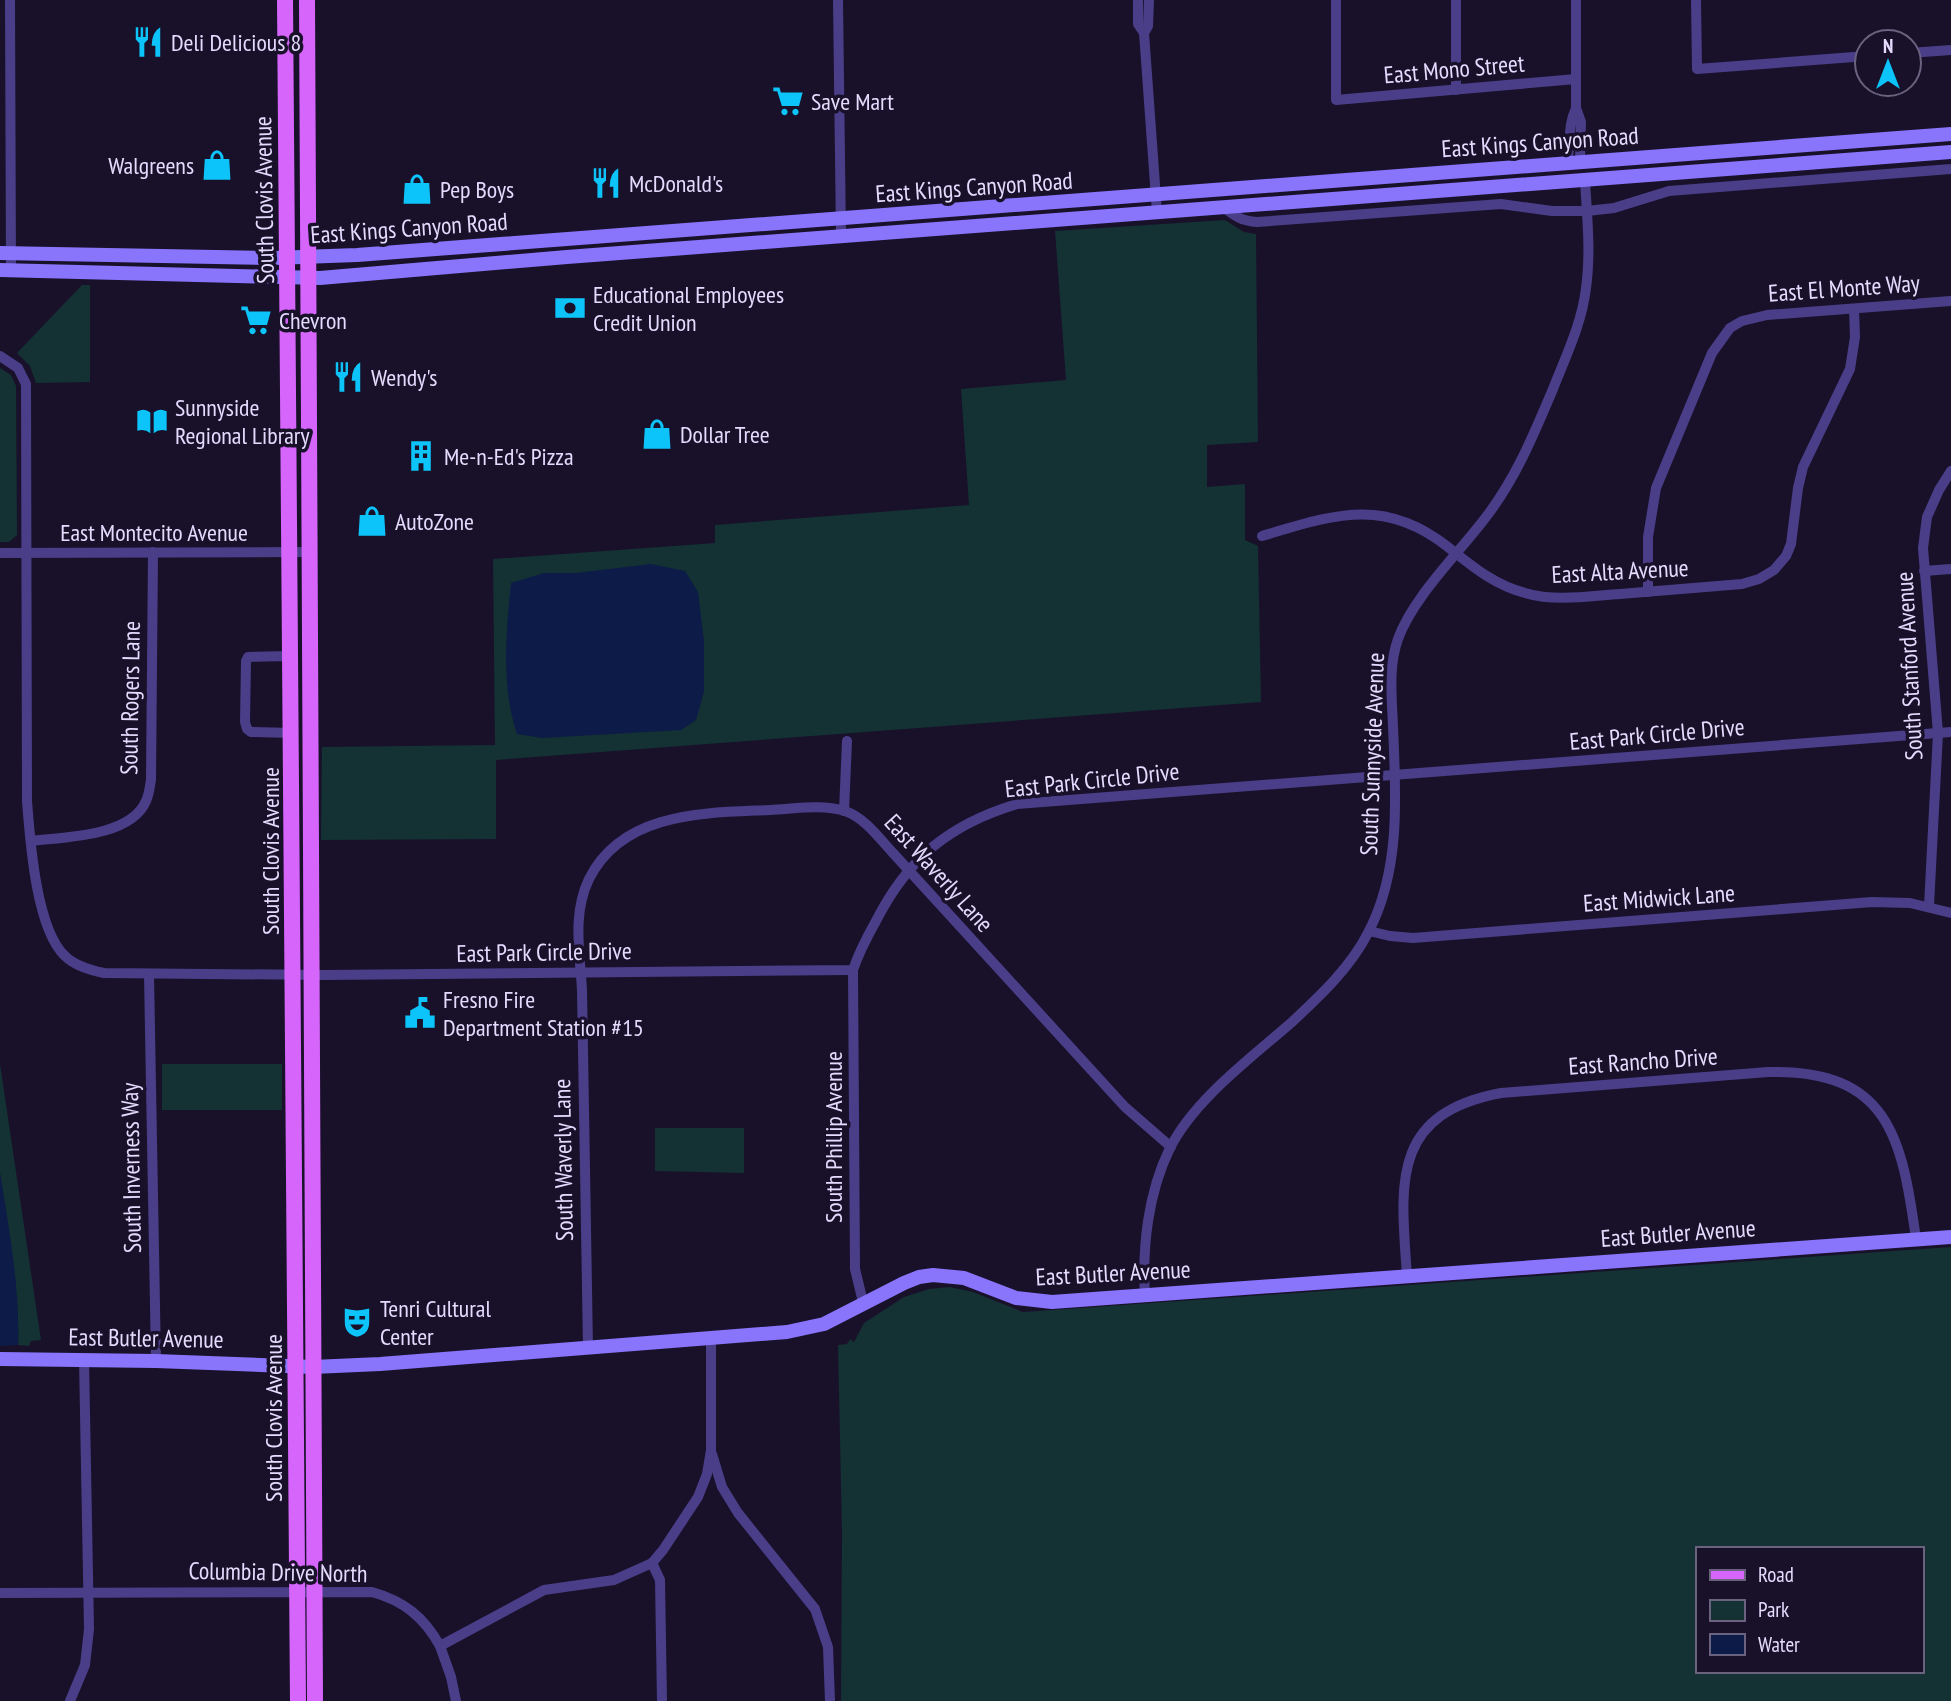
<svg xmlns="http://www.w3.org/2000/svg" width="1951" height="1701" font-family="'PT Sans Narrow',sans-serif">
  <rect width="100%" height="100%" fill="#19112a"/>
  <g fill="#143134" fill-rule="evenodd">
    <path d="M1225 220 1244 232 1256 234 1258 442 1207 445V487L1245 484V540L1258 546 1261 702 496 760V839L321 840 322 747 495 745 493 559 715 543V525L969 505 961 389 1066 380 1055 231Z"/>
    <path d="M82 285H90V382L36 383 30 366 17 353Z"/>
    <path d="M0 368 11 375 16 386 17 535 9 542H0Z"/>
    <path d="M0 1064 41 1340 31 1341 29 1346 18 1345C20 1286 4 1230 0 1173 0 1137 0 1100 0 1064Z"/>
    <rect x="162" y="1064" width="120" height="46"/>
    <path d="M655 1128H744V1173L655 1171Z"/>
    <path d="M1951 1247V1701H841L842 1532 838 1345 847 1344 850 1339 854 1342 864 1323 904 1297 929 1289 950 1287 973 1292 1023 1312ZM1697 1549H1921V1671H1697Z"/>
  </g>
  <g fill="#0c1b48">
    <path d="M651 564 685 571 698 592 704 641V691L696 720 681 730 542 738 517 734C501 686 506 633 511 583L544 573H576Z"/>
    <path d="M0 1173C9 1229 20 1287 18 1345L0 1346Z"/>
  </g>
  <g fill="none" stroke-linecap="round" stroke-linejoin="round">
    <g stroke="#4a3e88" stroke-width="10">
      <path d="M10 0 11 271"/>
      <path d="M838 0 841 236"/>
      <path d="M1138 0V24L1144 33 1157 212"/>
      <path d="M1336 0V100L1576 79"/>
      <path d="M1456 0V90"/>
      <path d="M1576 0V108L1581 122 1580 162"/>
      <path d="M1696 0 1697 69 1867 56"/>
      <path d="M1144 33 1148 26 1149 0"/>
      <path d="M1909 53 1951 50"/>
      <path d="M1566 163C1573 143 1566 130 1576 108"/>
      <path d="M1223 207C1234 216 1242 221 1257 222L1501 204 1552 211H1587L1614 208 1669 191 1951 169"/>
      <path d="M0 356 18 368 26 384 27 801C30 840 36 929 65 956 75 966 90 970 104 973L325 975 853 970C859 952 867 937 876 921 908 858 950 824 1017 804L1951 732"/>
      <path d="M1262 536C1333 515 1384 496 1448 547 1472 566 1494 585 1525 593 1556 602 1589 596 1620 594 1661 591 1701 587 1742 584L1759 579 1774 570 1786 556 1791 544 1798 488 1803 467 1850 369 1855 337 1854 309"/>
      <path d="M0 553 309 552"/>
      <path d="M1924 571 1951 569"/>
      <path d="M1648 592V537L1656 488 1712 353 1730 328 1742 321 1767 315 1951 301"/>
      <path d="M291 656 248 657 246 661 245 722 247 729 251 732 292 733"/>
      <path d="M844 811 847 741"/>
      <path d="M31 841C63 837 131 837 146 801 149 795 150 786 151 780L153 552"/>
      <path d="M1929 906 1938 733 1923 548 1927 517 1939 490 1951 471"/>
      <path d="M1369 931 1390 936 1413 938 1872 902 1910 903 1951 913"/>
      <path d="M853 970 855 1269 863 1302"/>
      <path d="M149 975 156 1361"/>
      <path d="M1407 1276C1401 1186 1389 1114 1501 1093L1768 1072C1889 1069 1902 1138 1916 1239"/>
      <path d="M1145 1296C1142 1247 1148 1193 1170 1148 1195 1099 1251 1058 1292 1022 1321 995 1351 967 1369 931 1401 869 1396 795 1393 727 1392 698 1388 667 1398 639 1413 597 1459 553 1486 517 1516 478 1534 434 1553 389 1566 356 1582 323 1586 288 1591 252 1587 216 1585 181"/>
      <path d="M588 1348 582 990C580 953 572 914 589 879 623 811 706 813 770 810 794 809 821 804 845 811 865 818 879 838 893 853L1125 1107 1171 1147"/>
      <path d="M712 1454 722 1487 738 1513 815 1609 828 1647 830 1701"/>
      <path d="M652 1563 660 1580 662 1701"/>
      <path d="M0 1593 372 1592C404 1601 424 1617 440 1646L544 1590 614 1580 652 1563 663 1550 698 1497 707 1474 711 1450V1339"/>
      <path d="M440 1646 451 1677 456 1701"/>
      <path d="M70 1701 85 1665 89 1629 84 1359"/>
    </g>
    <g stroke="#8975fc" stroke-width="14">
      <path d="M0 253 274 258 357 255 1951 134"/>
      <path d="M0 270 320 278 567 257 1951 152"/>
      <path d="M0 1359 156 1361 313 1367 380 1364 787 1332 824 1324 904 1283 919 1277 933 1275 964 1278 1016 1298 1052 1302 1951 1237"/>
    </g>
    <g stroke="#d665fc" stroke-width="16">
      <path d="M285 0 298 1701"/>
      <path d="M307 0 315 1701"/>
    </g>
  </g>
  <defs>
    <symbol id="restaurant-bare" viewBox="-9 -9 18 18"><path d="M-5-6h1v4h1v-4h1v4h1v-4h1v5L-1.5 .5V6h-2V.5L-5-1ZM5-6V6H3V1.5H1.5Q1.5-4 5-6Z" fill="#0cc4fa" stroke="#19112a" stroke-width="2.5" paint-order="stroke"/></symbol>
    <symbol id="supermarket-bare" viewBox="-9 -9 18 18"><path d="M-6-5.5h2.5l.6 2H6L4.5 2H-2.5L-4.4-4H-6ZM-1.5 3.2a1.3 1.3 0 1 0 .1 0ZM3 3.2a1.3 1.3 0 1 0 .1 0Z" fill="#0cc4fa" stroke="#19112a" stroke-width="2.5" paint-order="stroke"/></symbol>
    <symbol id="shop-bare" viewBox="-9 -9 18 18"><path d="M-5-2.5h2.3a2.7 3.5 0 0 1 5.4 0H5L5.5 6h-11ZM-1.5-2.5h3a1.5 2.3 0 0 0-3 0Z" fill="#0cc4fa" stroke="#19112a" stroke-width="2.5" paint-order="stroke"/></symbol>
    <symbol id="bank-bare" viewBox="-9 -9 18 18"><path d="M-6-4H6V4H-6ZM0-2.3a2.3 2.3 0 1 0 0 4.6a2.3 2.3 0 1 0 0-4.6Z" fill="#0cc4fa" stroke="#19112a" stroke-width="2.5" paint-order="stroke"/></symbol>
    <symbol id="library-bare" viewBox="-9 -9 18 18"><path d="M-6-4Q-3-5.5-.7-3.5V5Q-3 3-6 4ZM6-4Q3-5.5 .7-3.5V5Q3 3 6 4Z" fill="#0cc4fa" stroke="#19112a" stroke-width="2.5" paint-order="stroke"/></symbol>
    <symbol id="building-bare" viewBox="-9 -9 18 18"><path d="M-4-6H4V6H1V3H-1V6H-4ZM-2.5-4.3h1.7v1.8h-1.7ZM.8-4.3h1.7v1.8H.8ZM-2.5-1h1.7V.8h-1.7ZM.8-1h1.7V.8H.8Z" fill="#0cc4fa" stroke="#19112a" stroke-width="2.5" paint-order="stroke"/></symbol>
    <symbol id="civic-bare" viewBox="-9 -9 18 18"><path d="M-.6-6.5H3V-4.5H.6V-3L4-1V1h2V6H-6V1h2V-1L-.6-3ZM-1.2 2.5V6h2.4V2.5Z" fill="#0cc4fa" stroke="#19112a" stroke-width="2.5" paint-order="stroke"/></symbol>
    <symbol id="theatre-bare" viewBox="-9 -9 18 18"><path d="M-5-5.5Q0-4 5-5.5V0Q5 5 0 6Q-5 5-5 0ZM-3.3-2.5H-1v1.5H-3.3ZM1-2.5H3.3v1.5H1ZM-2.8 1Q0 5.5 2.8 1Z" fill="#0cc4fa" stroke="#19112a" stroke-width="2.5" paint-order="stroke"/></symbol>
  </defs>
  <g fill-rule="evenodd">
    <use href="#restaurant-bare" x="126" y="20" width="44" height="44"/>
    <use href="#supermarket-bare" x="766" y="79" width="44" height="44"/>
    <use href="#shop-bare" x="195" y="143" width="44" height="44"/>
    <use href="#restaurant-bare" x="584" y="161" width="44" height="44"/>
    <use href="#shop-bare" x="395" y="167" width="44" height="44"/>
    <use href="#bank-bare" x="548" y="286" width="44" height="44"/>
    <use href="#supermarket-bare" x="234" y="298" width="44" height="44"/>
    <use href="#restaurant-bare" x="326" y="355" width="44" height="44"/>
    <use href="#library-bare" x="130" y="399" width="44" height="44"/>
    <use href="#shop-bare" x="635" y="412" width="44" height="44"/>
    <use href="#building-bare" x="399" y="434" width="44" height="44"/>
    <use href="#shop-bare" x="350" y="499" width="44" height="44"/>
    <use href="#civic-bare" x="398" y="991" width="44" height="44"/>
    <use href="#theatre-bare" x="335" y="1300" width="44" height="44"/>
  </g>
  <g text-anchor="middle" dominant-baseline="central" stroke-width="7" stroke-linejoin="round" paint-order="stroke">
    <g font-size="24" fill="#e4dbfe" stroke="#19112a" text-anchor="start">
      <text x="171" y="42">Deli Delicious 8</text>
      <text x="811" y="101">Save Mart</text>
      <text x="194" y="165" text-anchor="end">Walgreens</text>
      <text x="629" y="183">McDonald's</text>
      <text x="440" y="189">Pep Boys</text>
      <text x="593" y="294">Educational Employees<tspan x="593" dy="28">Credit Union</tspan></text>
      <text x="279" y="320">Chevron</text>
      <text x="371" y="377">Wendy's</text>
      <text x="175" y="407">Sunnyside<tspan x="175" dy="28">Regional Library</tspan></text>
      <text x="680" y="434">Dollar Tree</text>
      <text x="444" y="456">Me-n-Ed's Pizza</text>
      <text x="395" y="521">AutoZone</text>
      <text x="443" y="999">Fresno Fire<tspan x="443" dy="28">Department Station #15</tspan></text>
      <text x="380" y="1308">Tenri Cultural<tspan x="380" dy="28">Center</tspan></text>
    </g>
    <g font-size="24" fill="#e4dbfe" stroke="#19112a">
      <text transform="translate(1454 69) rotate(-5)">East Mono Street</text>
      <text transform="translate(1540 142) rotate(-4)">East Kings Canyon Road</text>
      <text transform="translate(974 187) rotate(-4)">East Kings Canyon Road</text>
      <text transform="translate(264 200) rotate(-91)">South Clovis Avenue</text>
      <text transform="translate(409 228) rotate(-4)">East Kings Canyon Road</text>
      <text transform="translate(1844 288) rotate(-4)">East El Monte Way</text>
      <text x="154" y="532">East Montecito Avenue</text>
      <text transform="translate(1620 571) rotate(-3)">East Alta Avenue</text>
      <text transform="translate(1909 666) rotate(-93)">South Stanford Avenue</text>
      <text transform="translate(130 698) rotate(-89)">South Rogers Lane</text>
      <text transform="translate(1657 734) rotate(-5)">East Park Circle Drive</text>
      <text transform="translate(1372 754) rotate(-88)">South Sunnyside Avenue</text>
      <text transform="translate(1092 780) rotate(-6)">East Park Circle Drive</text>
      <text transform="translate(270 851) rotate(-90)">South Clovis Avenue</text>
      <text transform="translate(939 873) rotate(48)">East Waverly Lane</text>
      <text transform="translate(1659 898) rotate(-4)">East Midwick Lane</text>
      <text transform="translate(544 952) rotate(-1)">East Park Circle Drive</text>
      <text transform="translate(1643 1061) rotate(-4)">East Rancho Drive</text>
      <text transform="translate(833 1137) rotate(-90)">South Phillip Avenue</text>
      <text transform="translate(563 1160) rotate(-91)">South Waverly Lane</text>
      <text transform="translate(131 1168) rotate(-91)">South Inverness Way</text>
      <text transform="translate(1678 1233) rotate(-4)">East Butler Avenue</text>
      <text transform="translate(1113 1273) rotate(-3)">East Butler Avenue</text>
      <text transform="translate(146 1338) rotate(1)">East Butler Avenue</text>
      <text transform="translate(273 1418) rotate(-90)">South Clovis Avenue</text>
      <text transform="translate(278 1572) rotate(1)">Columbia Drive North</text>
    </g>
  </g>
  <rect x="1696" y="1547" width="228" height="126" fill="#19112a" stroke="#6a627f" stroke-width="2"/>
  <rect x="1710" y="1570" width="35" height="10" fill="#d665fc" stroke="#6a627f" stroke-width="2"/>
  <text x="1758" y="1582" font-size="21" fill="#e4dbfe">Road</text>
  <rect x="1710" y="1600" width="35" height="21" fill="#143134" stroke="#6a627f" stroke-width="2"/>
  <text x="1758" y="1617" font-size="21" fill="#e4dbfe">Park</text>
  <rect x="1710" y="1634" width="35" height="21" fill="#0c1b48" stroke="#6a627f" stroke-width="2"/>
  <text x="1758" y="1652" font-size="21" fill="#e4dbfe">Water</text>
  <g transform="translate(1888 63)"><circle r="33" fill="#19112a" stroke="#6a627f" stroke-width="2"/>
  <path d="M0-5L12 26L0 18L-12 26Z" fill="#0cc4fa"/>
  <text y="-10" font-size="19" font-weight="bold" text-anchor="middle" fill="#e4dbfe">N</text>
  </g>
</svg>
